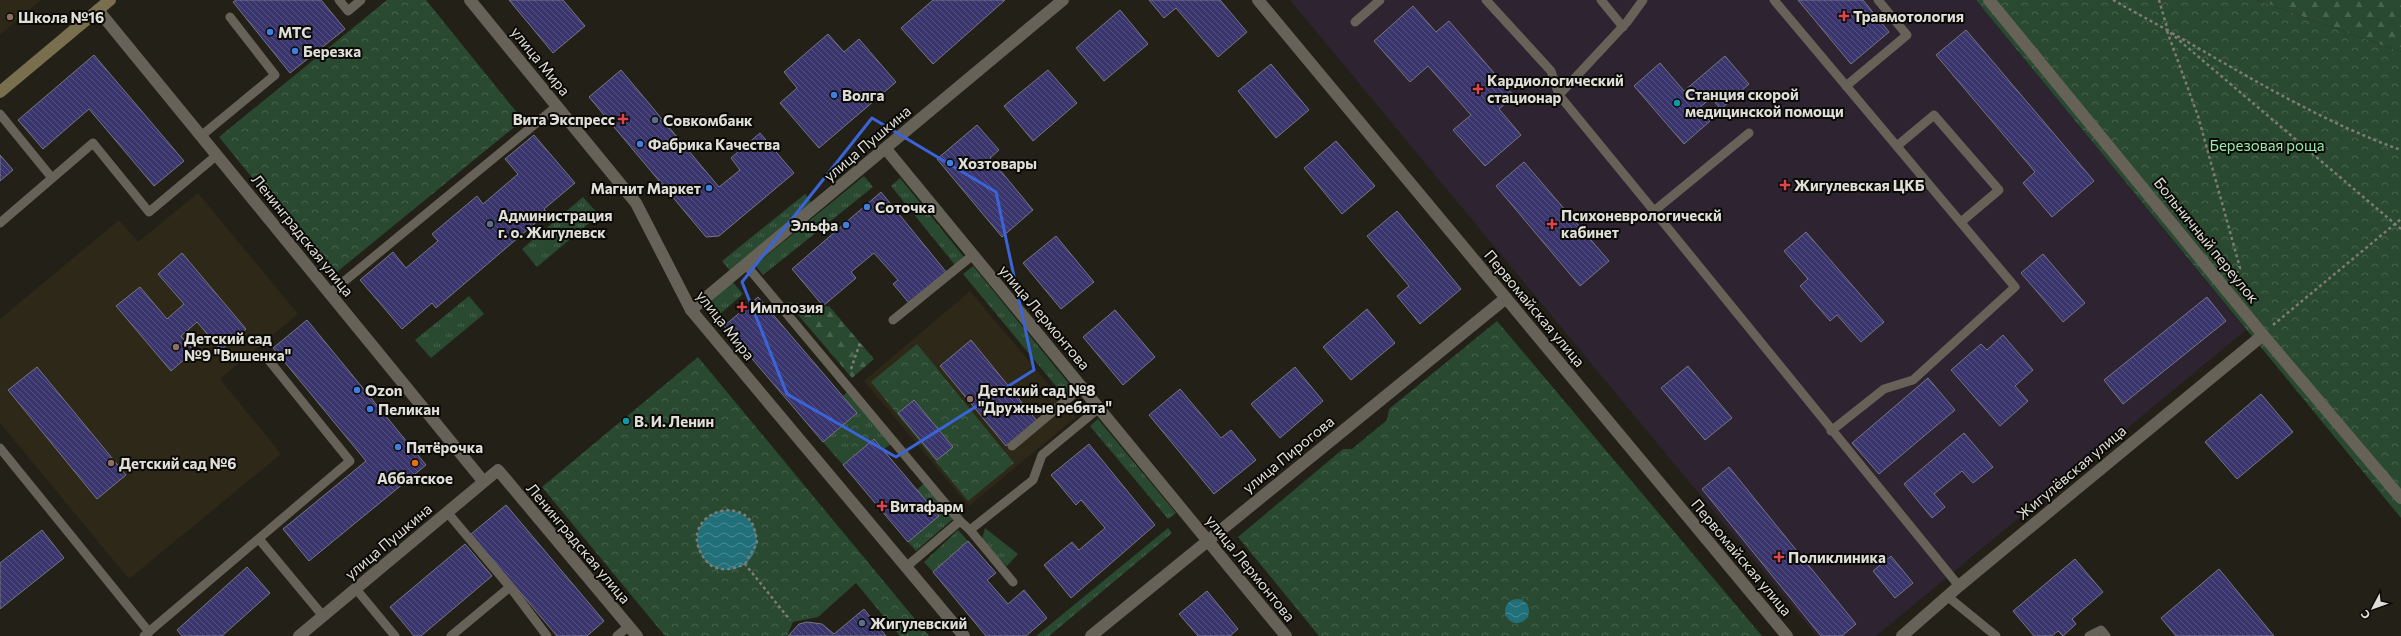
<svg xmlns="http://www.w3.org/2000/svg" width="2401" height="636" font-family="Commissioner,sans-serif">
  <defs>
    <pattern id="grass-tufts" width="24" height="20" patternUnits="userSpaceOnUse"><rect width="24" height="20" fill="#294931"/><path d="M3 7l-1-3M5 7V3M7 7l1-3M15 17l-1-3M17 17v-4M19 17l1-3" fill="none" stroke="#48634e"/></pattern>
    <pattern id="forest-firs" width="22" height="20" patternUnits="userSpaceOnUse"><rect width="22" height="20" fill="#294931"/><path d="M5 1l3.5 6h-7zM16 11l3.5 6h-7z" fill="#48634e"/></pattern>
    <pattern id="park-crowns" width="20" height="18" patternUnits="userSpaceOnUse"><rect width="20" height="18" fill="#294931"/><path d="M2 6a3 3 0 1 1 6 0M12 15a3 3 0 1 1 6 0" fill="none" stroke="#48634e"/></pattern>
    <pattern id="water-waves" width="16" height="10" patternUnits="userSpaceOnUse"><rect width="16" height="10" fill="#216f79"/><path d="M0 5q4-4 8 0t8 0" fill="none" stroke="#4c8a91"/></pattern>
    <pattern id="building-back-hatch" width="6" height="6" patternUnits="userSpaceOnUse"><rect width="6" height="6" fill="#3a356d"/><path d="M-1 5l2 2M0 0l6 6M5-1l2 2" fill="none" stroke="#565281"/></pattern>
  </defs>
  <rect width="100%" height="100%" fill="#232017"/>
  <g fill="#2e2819">
    <path d="M0 0H41L0 35Z"/>
    <path d="M198 193 298 314 220 379 281 454 129 579 0 423V319L119 220 138 242Z"/>
    <path d="M970 291 1076 417 969 506 864 381Z"/>
  </g>
  <path fill="#2d2331" d="M1290 0H1976L2246 330 1876 636H1817Z"/>
  <g fill="url(#grass-tufts)">
    <path d="M864 176 873 187 763 275 755 265Z"/>
    <path d="M900 178 965 258 955 265 891 186Z"/>
    <path d="M805 194 813 205 731 272 722 261Z"/>
    <path d="M583 197 599 215 537 267 522 249Z"/>
    <path d="M973 266 1074 390 1065 397 963 274Z"/>
    <path d="M731 280 743 294 719 315 707 301Z"/>
    <path d="M469 296 484 314 431 358 415 340Z"/>
    <path d="M848 391 891 444 884 449 873 439 843 465 823 442 857 413 843 396Z"/>
    <path d="M1098 419 1176 513 1168 519 1090 426Z"/>
    <path d="M924 483 953 519 916 551 908 542 939 516 917 490Z"/>
    <path d="M985 528 1018 554 1007 566 981 543Z"/>
    <path d="M1168 528 1172 533 1049 636H1036Z"/>
    <path d="M958 530 968 541 933 572 924 562Z"/>
  </g>
  <g fill="url(#forest-firs)">
    <path d="M2257 0H2401V52Z"/>
    <path d="M787 302 820 307 829 306 874 359 852 378Z"/>
  </g>
  <g fill="url(#park-crowns)">
    <path d="M387 0H426L523 120 332 276 219 137Z"/>
    <path d="M1976 0H2257L2401 52V518Z"/>
    <path d="M1497 321 1762 636H1319L1238 537 1343 449H1352L1387 420 1389 409Z"/>
    <path d="M917 344 1014 463 968 501 871 382Z"/>
    <path d="M698 357 929 636H900L856 583 818 617 793 622 787 636H665L542 487Z"/>
    <path d="M858 421 871 436 853 450 840 434Z"/>
  </g>
  <g fill="url(#water-waves)">
    <circle cx="727" cy="540" r="30"/>
    <circle cx="1517" cy="611" r="12"/>
  </g>
  <g fill="url(#building-back-hatch)" stroke="#757681">
    <path d="M236 0H321L345 29 290 73 233 2Z"/>
    <path d="M509 0H563L585 26 553 53Z"/>
    <path d="M933 0H1005L933 64 901 28Z"/>
    <path d="M1149 0H1220L1247 32 1218 57 1176 8 1164 18Z"/>
    <path d="M1798 0H1863L1889 32 1851 64Z"/>
    <path d="M1413 6 1436 32 1449 21 1514 96 1499 109 1521 135 1485 166 1453 130 1471 115 1428 66 1410 82 1374 41Z"/>
    <path d="M1120 10 1148 44 1104 81 1076 48Z"/>
    <path d="M1966 30 2094 181 2052 217 2023 183 2035 172 1936 55Z"/>
    <path d="M828 34 844 52 859 39 896 82 819 148 780 103 797 88 784 72Z"/>
    <path d="M94 55 184 161 154 186 89 109 43 149 18 120Z"/>
    <path d="M1725 56 1749 84 1721 109 1711 98 1699 108 1710 121 1684 144 1634 86 1660 63 1684 91Z"/>
    <path d="M1271 64 1309 110 1276 138 1238 91Z"/>
    <path d="M621 70 719 187 740 170 731 158 760 133 794 173 719 236 706 237 589 97Z"/>
    <path d="M1048 70 1077 103 1033 141 1004 106Z"/>
    <path d="M977 125 999 150 990 158 1033 210 1002 237 937 159Z"/>
    <path d="M534 135 575 183 544 209 547 213 436 308 432 303 402 329 360 280 393 252 406 268 438 241 432 234 477 196 483 204 518 174 505 159Z"/>
    <path d="M1336 141 1375 186 1342 214 1304 168Z"/>
    <path d="M0 155 13 170 0 181Z"/>
    <path d="M1524 162 1609 261 1580 286 1496 186Z"/>
    <path d="M881 192 947 273 909 303 893 284 898 280 874 253 851 272 856 278 823 306 792 269Z"/>
    <path d="M1397 211 1461 289 1420 324 1397 296 1409 286 1367 236Z"/>
    <path d="M1806 232 1884 322 1861 342 1837 315 1830 321 1800 286 1808 279 1784 251Z"/>
    <path d="M1056 236 1094 282 1061 309 1023 263Z"/>
    <path d="M182 253 246 329 221 350 197 322 181 336 194 351 171 371 116 306 140 287 167 319 184 304 158 274Z"/>
    <path d="M2043 254 2085 303 2063 322 2021 273Z"/>
    <path d="M758 297 857 413 823 442 724 326Z"/>
    <path d="M2207 297 2226 321 2123 404 2104 380Z"/>
    <path d="M1367 309 1395 343 1351 380 1323 347Z"/>
    <path d="M1115 310 1155 357 1123 385 1083 337Z"/>
    <path d="M307 320 426 465 309 561 283 529 366 461 273 348Z"/>
    <path d="M2003 335 2033 370 2015 386 2028 401 2000 426 1951 370 1981 344 1987 350Z"/>
    <path d="M971 340 1037 421 1006 446 940 366Z"/>
    <path d="M1688 366 1732 418 1705 440 1661 388Z"/>
    <path d="M37 367 126 475 97 499 8 390Z"/>
    <path d="M1295 367 1323 401 1280 438 1251 404Z"/>
    <path d="M1928 378 1955 410 1879 474 1852 443Z"/>
    <path d="M1180 389 1221 438 1231 430 1256 460 1214 494 1149 415Z"/>
    <path d="M2261 394 2293 432 2237 479 2205 442Z"/>
    <path d="M914 400 953 447 937 460 898 413Z"/>
    <path d="M1964 433 1993 467 1973 483 1962 471 1934 494 1945 507 1932 518 1904 484Z"/>
    <path d="M874 439 939 516 908 542 843 465Z"/>
    <path d="M1089 444 1155 525 1071 598 1044 565 1072 542 1079 550 1105 528 1081 500 1076 505 1051 475Z"/>
    <path d="M1729 467 1856 624 1842 636H1821L1702 489Z"/>
    <path d="M506 505 604 621 587 636H557L471 534Z"/>
    <path d="M42 530 64 558 0 609V563Z"/>
    <path d="M968 541 996 573 987 580 1008 604 1024 590 1047 618 1026 636H986L933 572Z"/>
    <path d="M465 544 492 576 421 636H414L390 607Z"/>
    <path d="M1891 556 1913 583 1895 598 1873 571Z"/>
    <path d="M2075 559 2103 592 2072 619 2076 624 2063 636 2058 631 2052 636H2034L2013 611Z"/>
    <path d="M247 567 270 593 222 636H182L177 630Z"/>
    <path d="M2219 569 2274 636H2176L2161 618Z"/>
    <path d="M1207 591 1238 629 1230 636H1198L1179 614Z"/>
    <path d="M864 609 886 636H788L799 624 807 622 822 624 834 634Z"/>
  </g>
  <g fill="none" stroke-linecap="round" stroke-linejoin="round">
    <g stroke="#7e7c74" stroke-width="2.5" stroke-dasharray="3 3" stroke-linecap="butt">
      <path d="M2113 0 2167 30 2401 229"/>
      <path d="M2159 0 2168 31"/>
      <path d="M2167 31 2198 116 2240 268 2234 277"/>
      <path d="M2172 33C2245 75 2322 122 2401 150"/>
      <path d="M2273 325 2401 219"/>
      <path d="M851 369 860 343"/>
      <path d="M745 564 757 543C756 537 755 530 753 525 736 491 671 521 708 563 718 573 734 569 745 564L790 620"/>
    </g>
    <g stroke="#666257" stroke-width="9">
      <path d="M339 0 348 11 361 0"/>
      <path d="M1486 0 1551 71 1559 95 1654 211"/>
      <path d="M1601 0 1623 27"/>
      <path d="M1774 0 2015 287 1913 380 1884 389 1831 431"/>
      <path d="M1355 22 1380 0"/>
      <path d="M1846 86 1907 35 1878 0"/>
      <path d="M1559 95 1627 22 1643 0"/>
      <path d="M0 114 52 178"/>
      <path d="M1749 133 1654 211 1959 586"/>
      <path d="M201 136 275 75 230 17"/>
      <path d="M1897 146 1934 115 1999 190 1961 222"/>
      <path d="M0 223 93 143 149 212 217 155"/>
      <path d="M746 265 960 521"/>
      <path d="M330 293 557 106"/>
      <path d="M893 320 973 255"/>
      <path d="M1012 446 1082 387"/>
      <path d="M0 448 149 632"/>
      <path d="M447 512 510 587 547 636"/>
      <path d="M970 530 1033 480 1042 455 1099 408"/>
      <path d="M259 539 323 616"/>
      <path d="M906 567 960 521 970 530 1013 582"/>
      <path d="M356 589 395 636"/>
      <path d="M1947 596 1996 636"/>
      <path d="M144 636 350 461 267 358"/>
      <path d="M451 636 510 587"/>
      <path d="M617 636 629 626"/>
      <path d="M2089 636 2101 630 2106 636"/>
    </g>
    <g stroke="#666257" stroke-width="12">
      <path d="M470 0 636 203 691 310 964 636"/>
      <path d="M1258 0 1787 636"/>
      <path d="M1989 0 2263 335 2401 498"/>
      <path d="M98 10 483 481"/>
      <path d="M886 149 1286 636"/>
      <path d="M691 310 1063 0"/>
      <path d="M299 636 498 470 637 636"/>
      <path d="M1091 636 1506 298"/>
      <path d="M1902 636 1959 586 2263 335"/>
    </g>
    <path stroke="#796f4f" stroke-width="12" d="M0 92 110 0"/>
  </g>
  <path fill="none" stroke="#3a64d8" stroke-width="3" stroke-linejoin="round" d="M872 118 996 192 1034 370 896 457 787 394 742 282Z"/>
  <g fill="#e0444e" stroke="#0b0a06" stroke-width="1.5">
    <path d="M1842 10h4v4h4v4h-4v4h-4v-4h-4v-4h4z"/>
    <path d="M1476 83h4v4h4v4h-4v4h-4v-4h-4v-4h4z"/>
    <path d="M621 113h4v4h4v4h-4v4h-4v-4h-4v-4h4z"/>
    <path d="M1783 179h4v4h4v4h-4v4h-4v-4h-4v-4h4z"/>
    <path d="M1550 218h4v4h4v4h-4v4h-4v-4h-4v-4h4z"/>
    <path d="M740 301h4v4h4v4h-4v4h-4v-4h-4v-4h4z"/>
    <path d="M880 500h4v4h4v4h-4v4h-4v-4h-4v-4h4z"/>
    <path d="M1777 551h4v4h4v4h-4v4h-4v-4h-4v-4h4z"/>
  </g>
  <g fill="#8d6e63" stroke="#0b0a06" stroke-width="1.5">
    <circle cx="10" cy="17" r="4"/>
    <circle cx="176" cy="347" r="4"/>
    <circle cx="970" cy="399" r="4"/>
    <circle cx="111" cy="463" r="4"/>
  </g>
  <g fill="#3f7fe0" stroke="#0b0a06" stroke-width="1.5">
    <circle cx="270" cy="32" r="4"/>
    <circle cx="295" cy="51" r="4"/>
    <circle cx="834" cy="95" r="4"/>
    <circle cx="640" cy="144" r="4"/>
    <circle cx="950" cy="163" r="4"/>
    <circle cx="709" cy="188" r="4"/>
    <circle cx="867" cy="207" r="4"/>
    <circle cx="846" cy="225" r="4"/>
    <circle cx="357" cy="390" r="4"/>
    <circle cx="370" cy="409" r="4"/>
    <circle cx="398" cy="447" r="4"/>
  </g>
  <g fill="#0f9aa8" stroke="#0b0a06" stroke-width="1.5">
    <circle cx="1677" cy="103" r="4"/>
    <circle cx="626" cy="421" r="4"/>
  </g>
  <g fill="#5c6f8a" stroke="#0b0a06" stroke-width="1.5">
    <circle cx="655" cy="120" r="4"/>
    <circle cx="490" cy="224" r="4"/>
    <circle cx="862" cy="623" r="4"/>
  </g>
  <circle fill="#e8710a" stroke="#0b0a06" stroke-width="1.5" cx="415" cy="463" r="4"/>
  <g text-anchor="middle" dominant-baseline="central" stroke-width="4" stroke-linejoin="round" paint-order="stroke">
    <g font-size="15" font-weight="bold" fill="#e0ded8" stroke="#0b0a06" text-anchor="start">
      <text x="1853" y="16">Травмотология</text>
      <text x="18" y="17">Школа №16</text>
      <text x="278" y="32">МТС</text>
      <text x="303" y="51">Березка</text>
      <text x="1487" y="80">Кардиологический<tspan x="1487" dy="17">стационар</tspan></text>
      <text x="1685" y="94">Станция скорой<tspan x="1685" dy="17">медицинской помощи</tspan></text>
      <text x="842" y="95">Волга</text>
      <text x="615" y="119" text-anchor="end">Вита Экспресс</text>
      <text x="663" y="120">Совкомбанк</text>
      <text x="648" y="144">Фабрика Качества</text>
      <text x="958" y="163">Хозтовары</text>
      <text x="1794" y="185">Жигулевская ЦКБ</text>
      <text x="701" y="188" text-anchor="end">Магнит Маркет</text>
      <text x="875" y="207">Соточка</text>
      <text x="498" y="215">Администрация<tspan x="498" dy="17">г. о. Жигулевск</tspan></text>
      <text x="1561" y="215">Психоневрологическй<tspan x="1561" dy="17">кабинет</tspan></text>
      <text x="838" y="225" text-anchor="end">Эльфа</text>
      <text x="750" y="307">Имплозия</text>
      <text x="184" y="338">Детский сад<tspan x="184" dy="17">№9 "Вишенка"</tspan></text>
      <text x="365" y="390">Ozon</text>
      <text x="978" y="390">Детский сад №8<tspan x="978" dy="17">"Дружные ребята"</tspan></text>
      <text x="378" y="409">Пеликан</text>
      <text x="634" y="421">В. И. Ленин</text>
      <text x="406" y="447">Пятёрочка</text>
      <text x="119" y="463">Детский сад №6</text>
      <text x="415" y="478" text-anchor="middle">Аббатское</text>
      <text x="890" y="506">Витафарм</text>
      <text x="1788" y="557">Поликлиника</text>
      <text x="870" y="623">Жигулевский</text>
    </g>
    <g font-size="15" fill="#e0ded8" stroke="#0b0a06">
      <text transform="translate(541 61) rotate(51)">улица Мира</text>
      <text transform="translate(867 143) rotate(-40)">улица Пушкина</text>
      <text transform="translate(303 235) rotate(51)">Ленинградская улица</text>
      <text transform="translate(2207 240) rotate(51)">Больничный переулок</text>
      <text transform="translate(1535 308) rotate(50)">Первомайская улица</text>
      <text transform="translate(1045 317) rotate(50)">улица Лермонтова</text>
      <text transform="translate(726 325) rotate(52)">улица Мира</text>
      <text transform="translate(1288 454) rotate(-39)">улица Пирогова</text>
      <text transform="translate(2071 472) rotate(-40)">Жигулёвская улица</text>
      <text transform="translate(388 541) rotate(-40)">улица Пушкина</text>
      <text transform="translate(579 543) rotate(50)">Ленинградская улица</text>
      <text transform="translate(1742 557) rotate(50)">Первомайская улица</text>
      <text transform="translate(1251 568) rotate(51)">улица Лермонтова</text>
    </g>
    <g font-size="15" fill="#95ebaa" stroke="#0b0a06">
      <text x="2267" y="145">Березовая роща</text>
    </g>
  </g>
  <g transform="translate(2373 608) rotate(229)" stroke="#0b0a06" stroke-width="3" paint-order="stroke">
  <path d="M0-3L7 15L0 10L-7 15Z" fill="#e0ded8"/>
  <text y="-6" font-size="11" font-weight="bold" text-anchor="middle" fill="#e0ded8">С</text>
  </g>
</svg>
